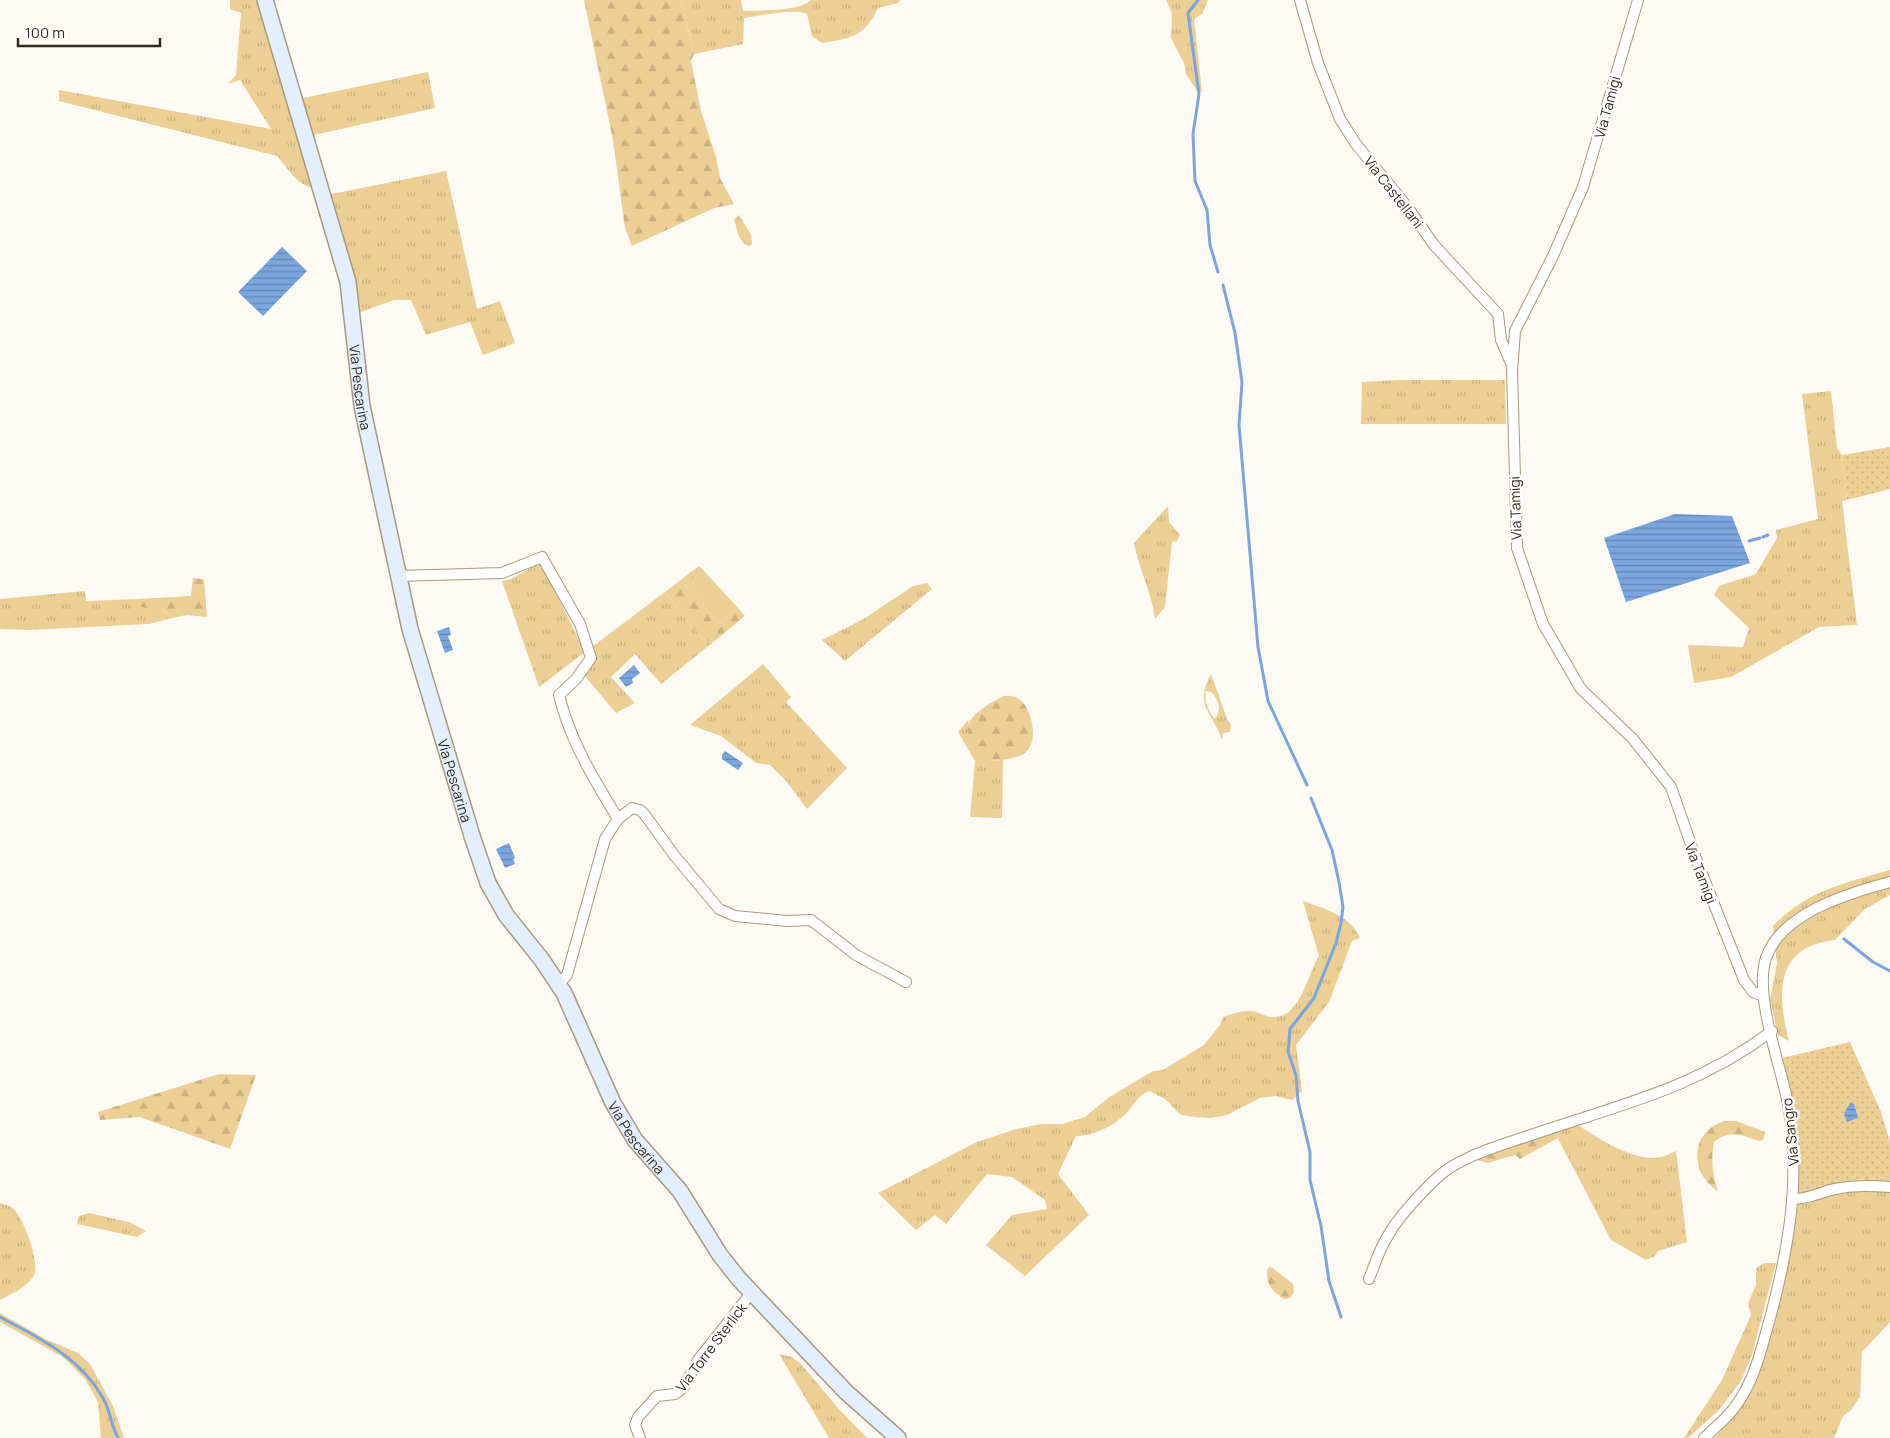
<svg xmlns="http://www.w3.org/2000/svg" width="1890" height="1438" font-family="Manrope,sans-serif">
  <defs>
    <pattern id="grass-tufts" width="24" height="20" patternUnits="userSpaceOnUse" patternTransform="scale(1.25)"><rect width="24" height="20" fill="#ebcf95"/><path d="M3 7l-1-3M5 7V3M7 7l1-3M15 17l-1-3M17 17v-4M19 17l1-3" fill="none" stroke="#cab280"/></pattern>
    <pattern id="forest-firs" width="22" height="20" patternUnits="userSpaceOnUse" patternTransform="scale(1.25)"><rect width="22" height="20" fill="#ebcf95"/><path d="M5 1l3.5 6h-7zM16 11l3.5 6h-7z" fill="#cab280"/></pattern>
    <pattern id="garden-dots" width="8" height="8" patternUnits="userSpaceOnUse" patternTransform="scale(1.25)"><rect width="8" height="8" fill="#ebcf95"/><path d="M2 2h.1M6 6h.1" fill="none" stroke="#cab280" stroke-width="1.8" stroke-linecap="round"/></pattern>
    <pattern id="water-rules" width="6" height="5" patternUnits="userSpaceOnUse" patternTransform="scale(1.25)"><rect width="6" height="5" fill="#7aa5df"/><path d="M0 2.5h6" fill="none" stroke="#6487b4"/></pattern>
  </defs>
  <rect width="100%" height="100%" fill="#fdfaf4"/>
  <g fill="url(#grass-tufts)" fill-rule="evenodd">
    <path d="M230 0H261L314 188C297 186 288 168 277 156L59 101V90L271 129 240 80 228 84 236 75 241 13 230 9Z"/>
    <path d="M681 0H741L743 11C760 10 799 12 811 0H900L898 3 878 8C864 37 852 38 822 43L812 36 807 14C795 8 759 16 744 18L743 44 694 54Z"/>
    <path d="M1166 0H1208L1202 14 1194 19 1202 92 1197 91 1186 74 1184 63 1171 38 1172 13Z"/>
    <path d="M428 72 435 108 309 136 299 99Z"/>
    <path d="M446 171 477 309 500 301 515 343 483 355 470 322 426 335 411 300H394L358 313 352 268 327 195Z"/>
    <path d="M739 215 751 235 752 244 749 246C738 243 737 228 734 219Z"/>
    <path d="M1398 380H1505L1506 424H1361L1362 382Z"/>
    <path d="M1831 391 1837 448 1842 455 1847 500 1842 501 1857 625 1819 627 1731 677 1694 683 1688 645 1743 647 1749 628 1714 595 1719 586 1756 574 1777 538 1776 530 1818 519 1802 394Z"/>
    <path d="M1168 506 1169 522 1180 535 1177 541 1172 542 1165 607 1155 619C1152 594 1139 569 1134 543Z"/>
    <path d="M541 562 585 652 539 687 502 581 511 579Z"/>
    <path d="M927 583 932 589 845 661 822 640 862 620 913 586Z"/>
    <path d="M85 591 86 601 137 599 141 607 152 610H163L172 618 149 624 30 630 0 629V599Z"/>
    <path d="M665 592 702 638 712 643 661 684 635 654 611 677 635 703 616 713 584 675 596 660 592 647Z"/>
    <path d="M763 664 791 697 786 702 847 768 807 809 787 782 770 765 756 763 721 736 690 725Z"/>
    <path d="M1211 674 1227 719 1231 725 1230 732 1223 733 1222 740C1212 711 1194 706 1211 674ZM1206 691 1212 692C1219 702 1222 709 1215 719 1208 711 1204 701 1206 691Z"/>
    <path d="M969 719C964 739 979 748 992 761L1003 760 1002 818 970 817 975 761 958 732Z"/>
    <path d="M1890 870V895L1865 909 1835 940C1774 946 1777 995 1789 1041L1778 1035 1770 1000 1777 963 1773 926C1806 891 1845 883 1890 870Z"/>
    <path d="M1303 901C1325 909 1350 915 1360 938L1352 941 1329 1002 1296 1045 1302 1091 1292 1100 1276 1096 1260 1098 1227 1115 1211 1118 1195 1117 1181 1115 1165 1099 1149 1091C1138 1096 1137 1100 1130 1109 1118 1124 1095 1136 1076 1136L1058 1174 1089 1215 1025 1276 986 1245 1012 1215 1047 1209 1045 1200 1012 1177 987 1174 946 1224 935 1215 916 1230 878 1193 977 1142 1016 1129 1042 1124H1062L1085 1117 1108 1098 1153 1071 1163 1070 1204 1045 1220 1025 1223 1017C1234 1013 1245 1009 1257 1012 1262 1014 1267 1017 1272 1017 1301 1019 1307 974 1319 956Z"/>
    <path d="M1574 1122C1595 1137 1635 1163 1661 1157 1666 1156 1671 1153 1676 1151L1687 1242 1658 1251 1655 1256 1646 1260 1611 1240 1553 1129Z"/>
    <path d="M1890 1177V1322L1862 1352 1860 1397 1851 1410 1843 1416 1834 1438H1714C1768 1390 1788 1273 1798 1204L1810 1203 1865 1179Z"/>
    <path d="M0 1203C3 1204 8 1205 11 1207 23 1214 40 1262 34 1275 29 1286 11 1294 0 1300Z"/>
    <path d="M89 1213 129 1222 146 1231 137 1237 77 1224 79 1216Z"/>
    <path d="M1765 1263H1776L1752 1355 1741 1381 1719 1410 1688 1438H1684L1722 1380 1751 1315 1748 1303 1756 1285V1268Z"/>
    <path d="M0 1313 45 1339 78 1353 90 1364 113 1406 124 1438H101L98 1402 85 1379 63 1357 0 1322Z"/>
    <path d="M779 1354 792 1357 801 1364 838 1408 867 1438H829Z"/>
  </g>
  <g fill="url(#forest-firs)">
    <path d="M584 0H681L694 54 691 61 701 111 716 157 720 178 734 204 714 208 632 246 625 228 613 140Z"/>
    <path d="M699 566 703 570 685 586 720 624 738 608 745 616 712 643 702 638 665 592Z"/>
    <path d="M193 578 204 579 207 617 186 615 172 618 163 610H152L141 607 137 599 191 596Z"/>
    <path d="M1003 696C1008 696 1015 696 1019 699 1032 708 1039 741 1026 752 1017 759 1002 760 992 761 949 731 968 715 1003 696Z"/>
    <path d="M219 1074 256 1075 230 1149 140 1117 100 1120 98 1112Z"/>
    <path d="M1725 1121H1736L1765 1132 1763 1140 1759 1141C1741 1135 1730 1129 1714 1142 1711 1160 1712 1174 1718 1191 1690 1174 1689 1131 1725 1121Z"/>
    <path d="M1553 1129 1558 1138 1520 1159 1515 1155 1488 1163 1477 1160Z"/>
    <path d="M1270 1266 1293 1284 1294 1292 1290 1298 1284 1299C1272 1292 1266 1284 1267 1270Z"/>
  </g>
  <path fill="#ebcf95" d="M703 570 738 608 720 624 685 586Z"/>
  <g fill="url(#garden-dots)">
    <path d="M1890 447V489L1847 500 1842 455Z"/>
    <path d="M1850 1042 1881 1112 1890 1142V1177L1865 1179 1798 1196 1795 1125 1782 1058Z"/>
  </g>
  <g fill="url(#water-rules)">
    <path d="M282 247 307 271 263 316 238 292Z"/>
    <path d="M1675 514 1732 516 1750 563 1626 602 1604 538Z"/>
    <path d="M449 627 451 635 448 636 453 650 445 653 437 631Z"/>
    <path d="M634 665 640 673 632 679 633 683 626 687 619 678Z"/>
    <path d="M725 751 743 763 738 770 722 759V755Z"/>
    <path d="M509 843 515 858 513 859 515 864 505 868 496 849Z"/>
    <path d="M1850 1103 1854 1104 1858 1118 1847 1122 1844 1114Z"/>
  </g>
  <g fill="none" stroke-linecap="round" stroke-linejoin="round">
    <g stroke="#7aa5df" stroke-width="3">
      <path d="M1198 0 1188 13 1199 94 1193 134 1195 181 1207 210 1210 245 1218 272"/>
      <path d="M1223 285 1235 333 1242 382 1239 425 1258 647 1268 701 1307 785"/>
      <path d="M1763 537 1768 535"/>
      <path d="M1749 541 1760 538"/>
      <path d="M1311 798 1332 850 1339 882 1343 907 1341 923 1336 943 1314 998 1290 1029 1288 1052 1296 1075 1298 1101 1310 1152V1180L1321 1226 1329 1281 1341 1317"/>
      <path d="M1844 939 1873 962 1890 971"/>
      <path d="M0 1317C39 1338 80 1357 103 1398 110 1410 111 1425 118 1438"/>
    </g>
    <defs>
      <g id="street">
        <path d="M1300 0 1318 63 1340 119 1356 144 1409 209 1434 245 1498 314 1501 340 1511 363"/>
        <path d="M1638 0 1583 187 1553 256 1515 331 1512 371 1517 548 1543 624 1581 689 1633 739 1671 787 1695 856 1744 980 1753 992 1763 996"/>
        <path d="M397 576 502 573 542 557 580 624 591 658 576 679 559 695C570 741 594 779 618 819"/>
        <path d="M559 984 567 975 605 839 618 819 632 808 640 810 645 815 674 855 719 909 735 916 787 921 811 920 856 955 906 982"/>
        <path d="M1794 1199C1810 1199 1820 1192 1835 1189 1854 1185 1872 1186 1890 1187"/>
        <path d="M1369 1279C1375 1264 1380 1247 1389 1234 1398 1217 1432 1180 1448 1169 1476 1151 1511 1142 1543 1131 1627 1103 1699 1086 1772 1031"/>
        <path d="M640 1438 635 1425 638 1417 657 1396 675 1394 684 1387 698 1360 752 1292"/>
        <path d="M1704 1438C1718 1425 1733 1413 1742 1396 1756 1374 1762 1346 1769 1322 1789 1248 1802 1175 1787 1099 1779 1061 1754 994 1766 958 1781 913 1849 893 1890 882"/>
      </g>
      <g id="secondary">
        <path id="s1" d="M265 0 348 282 362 406 410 629 472 836 488 883 506 915 542 960 564 993 613 1103 635 1140 680 1191 720 1255 739 1279 846 1392 898 1438"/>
      </g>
    </defs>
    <use href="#street" stroke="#a89a7d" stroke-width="12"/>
    <use href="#secondary" stroke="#a89a7d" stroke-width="18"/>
    <use href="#street" stroke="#fff" stroke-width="10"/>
    <use href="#secondary" stroke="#e3eefe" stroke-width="15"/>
  </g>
  <g text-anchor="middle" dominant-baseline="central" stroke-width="5" stroke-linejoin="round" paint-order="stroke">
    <g font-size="14" fill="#2f2a1e" stroke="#fff">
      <text transform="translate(1607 107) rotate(-75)">Via Tamigi</text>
      <text transform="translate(1394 192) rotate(52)">Via Castellani</text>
      <text stroke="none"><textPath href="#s1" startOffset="400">Via Pescarina</textPath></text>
      <text transform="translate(1515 508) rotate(-92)">Via Tamigi</text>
      <text stroke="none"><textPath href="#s1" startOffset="805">Via Pescarina</textPath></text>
      <text transform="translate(1701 873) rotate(69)">Via Tamigi</text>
      <text transform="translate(1790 1132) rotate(-96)">Via Sangro</text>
      <text stroke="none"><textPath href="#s1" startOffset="1209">Via Pescarina</textPath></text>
      <text transform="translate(711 1347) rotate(-53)">Via Torre Sterlick</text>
    </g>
  </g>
  <path d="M18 38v8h142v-8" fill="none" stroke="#2f2a1e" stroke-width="2.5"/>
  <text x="25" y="38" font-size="15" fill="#2f2a1e" stroke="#ffffff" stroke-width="4" paint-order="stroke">100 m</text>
</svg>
